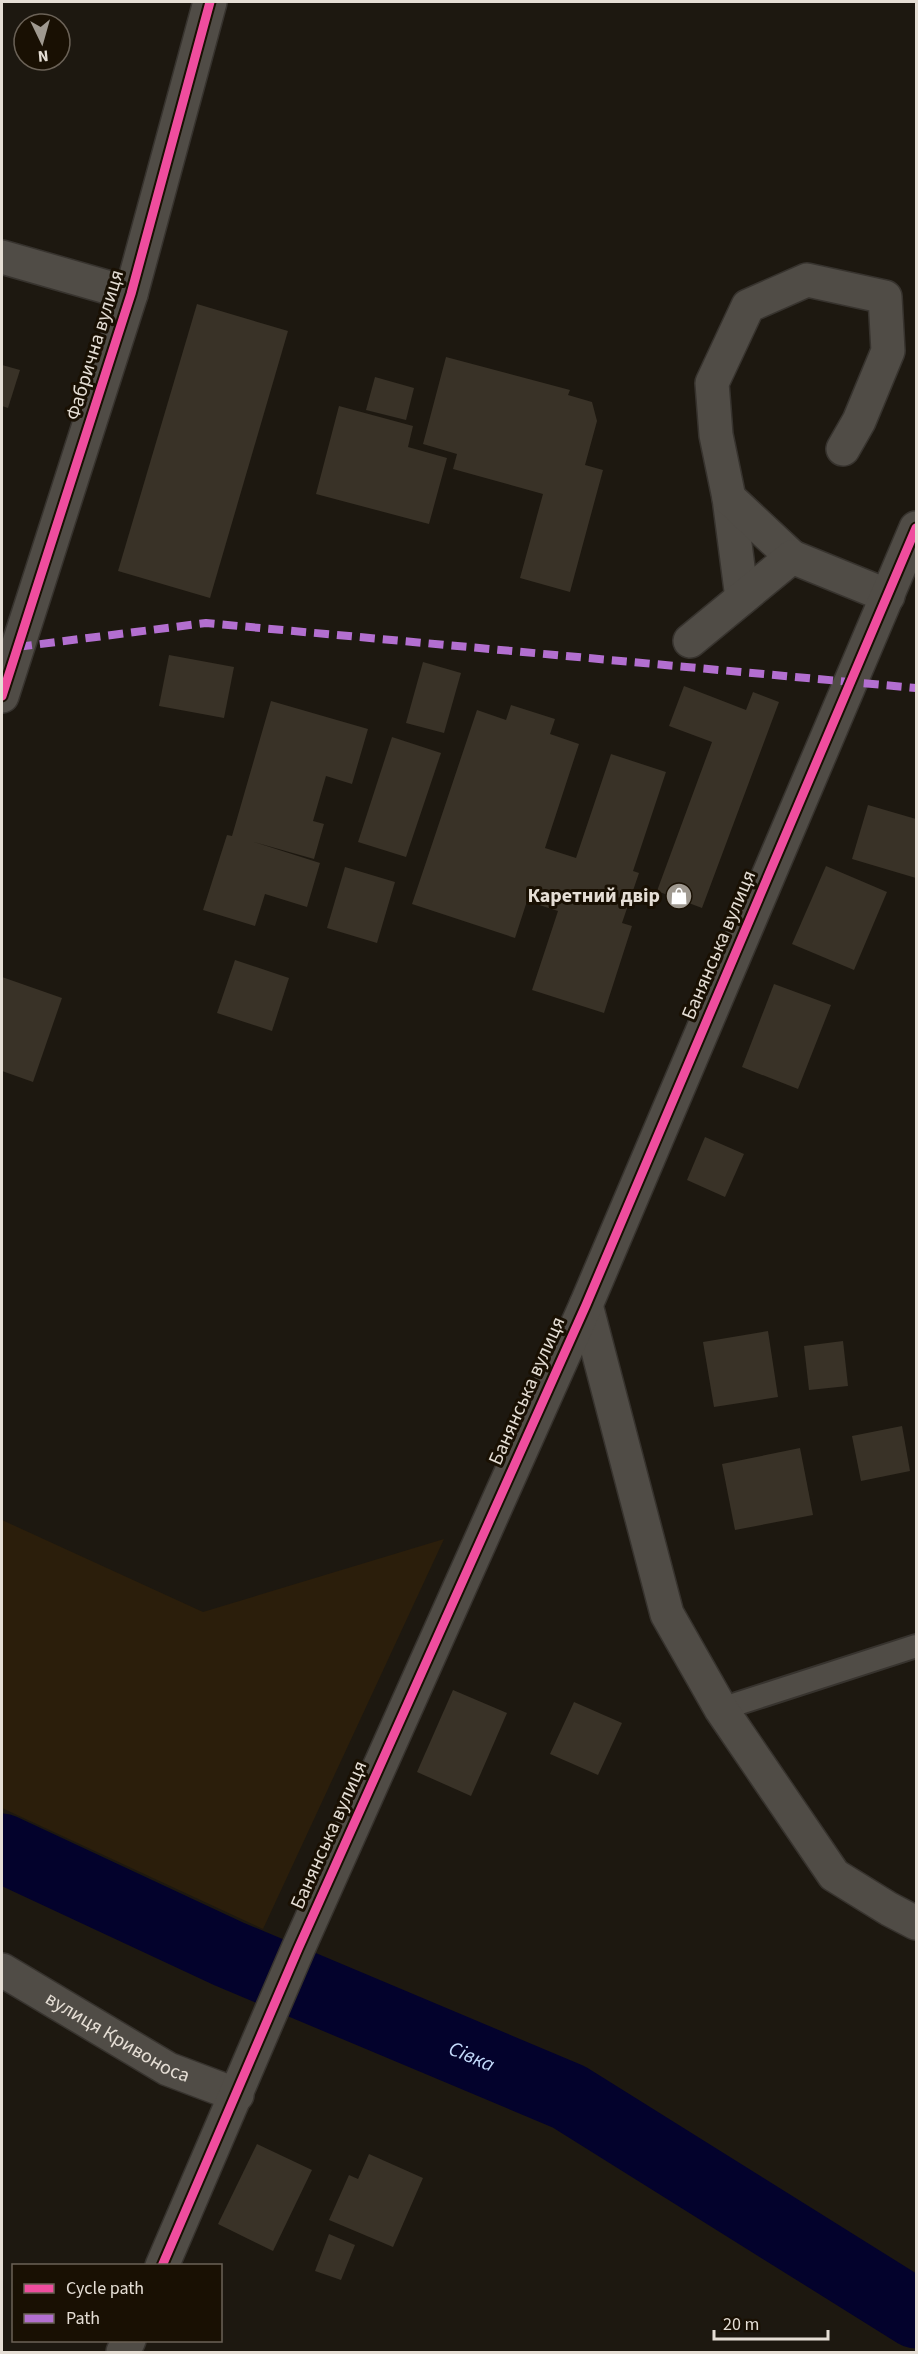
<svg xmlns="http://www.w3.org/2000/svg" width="918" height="2354" font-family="'Source Sans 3',sans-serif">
  <rect width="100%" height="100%" fill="#1d1810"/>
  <path fill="#2b1e0b" d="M2 1520 203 1612 444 1539 263 1929 2 1808Z"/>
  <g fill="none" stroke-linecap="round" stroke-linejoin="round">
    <path stroke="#03022c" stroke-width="69" id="s1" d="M2 1848 229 1954 569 2097 916 2314"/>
  </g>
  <g fill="#393227">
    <path d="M197 304 288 331 210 598 118 571Z"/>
    <path d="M446 357 570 390 568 395 592 402 597 421 585 465 603 470 570 592 520 578 543 494 453 469 457 454 423 444Z"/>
    <path d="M2 365 20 370 8 408 2 406Z"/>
    <path d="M375 377 414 388 406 420 366 410Z"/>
    <path d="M339 406 413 426 408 447 447 458 429 524 316 494Z"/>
    <path d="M169 655 234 667 224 718 159 706Z"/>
    <path d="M423 662 461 673 444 733 406 723Z"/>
    <path d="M684 686 746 710 753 692 779 702 702 908 657 891 712 742 669 726Z"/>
    <path d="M271 701 368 729 352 784 326 776 313 821 324 824 314 859 254 842 320 863 307 907 265 894 255 926 203 910 227 835 232 836Z"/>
    <path d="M511 705 555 719 550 734 579 744 545 848 576 858 611 754 666 772 633 871 639 873 622 923 632 926 604 1013 532 990 558 911 527 901 515 938 412 904 477 710 506 720Z"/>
    <path d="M392 737 441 753 406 857 358 842Z"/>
    <path d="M868 805 916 819V878L852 859Z"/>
    <path d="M826 866 887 892 854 970 792 944Z"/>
    <path d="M345 867 395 882 377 943 327 928Z"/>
    <path d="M235 960 289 978 272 1031 217 1013Z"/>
    <path d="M2 977 62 998 33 1082 2 1071Z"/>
    <path d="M774 984 831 1005 798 1089 742 1067Z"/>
    <path d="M705 1137 744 1154 725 1197 687 1180Z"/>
    <path d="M768 1331 778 1397 714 1407 703 1342Z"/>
    <path d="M843 1341 848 1386 809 1390 804 1346Z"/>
    <path d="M902 1426 910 1471 861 1481 852 1436Z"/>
    <path d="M800 1448 813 1515 735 1530 722 1464Z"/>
    <path d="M453 1690 507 1713 471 1796 417 1772Z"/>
    <path d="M574 1702 622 1723 598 1775 550 1754Z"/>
    <path d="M257 2144 312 2170 273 2251 218 2224Z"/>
    <path d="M369 2154 423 2178 393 2247 329 2220 349 2175 358 2179Z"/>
    <path d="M329 2234 355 2245 341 2280 315 2271Z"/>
  </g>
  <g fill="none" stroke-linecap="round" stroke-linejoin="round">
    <defs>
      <path id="service" d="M721 1709 916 1646"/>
      <g id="minor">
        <path d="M2 257 131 294"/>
        <path d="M729 498 742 598"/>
        <path d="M792 557 729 498 716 435 712 383 748 306 807 280 885 297 888 351 859 421 843 449"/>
        <path d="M690 641 792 557 888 596"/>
        <path d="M2 696 131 294 210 2"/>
        <path d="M586 1305 667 1614 721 1709 834 1875 889 1909 916 1923"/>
        <path id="s2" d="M2 1970 168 2069 237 2095"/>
        <path d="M162 2266 298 1949 586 1305 916 528"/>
        <path d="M123 2352 129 2340"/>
      </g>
    </defs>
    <use href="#service" stroke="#37332e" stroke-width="26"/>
    <use href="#minor" stroke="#37332e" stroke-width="36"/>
    <use href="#service" stroke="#504c46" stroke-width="22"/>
    <use href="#minor" stroke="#504c46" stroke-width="33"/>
    <path stroke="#b36fd0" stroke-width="8" stroke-dasharray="15 8" stroke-linecap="butt" d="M17 647 206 623 916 688"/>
    <defs>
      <g id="cycleway">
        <path d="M2 696 131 294 210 2"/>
        <path d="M162 2266 298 1949 586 1305 916 528"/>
      </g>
    </defs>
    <use href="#cycleway" stroke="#191003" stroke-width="13"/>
    <use href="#cycleway" stroke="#ef4d9e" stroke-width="9"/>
  </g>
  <defs>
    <symbol id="shop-disc" viewBox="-11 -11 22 22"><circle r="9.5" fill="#9f9990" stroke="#191003"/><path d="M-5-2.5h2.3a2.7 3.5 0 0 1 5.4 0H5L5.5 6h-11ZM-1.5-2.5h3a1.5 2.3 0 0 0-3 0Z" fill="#fff"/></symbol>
  </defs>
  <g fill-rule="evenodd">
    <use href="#shop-disc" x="664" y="881" width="30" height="30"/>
  </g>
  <g text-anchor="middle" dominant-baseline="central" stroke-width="6" stroke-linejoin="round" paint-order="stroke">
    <g font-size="20" fill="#e5ded5" stroke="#191003">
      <text transform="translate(95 345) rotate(-73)">Фабрична вулиця</text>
      <text transform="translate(719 945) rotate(-67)">Банянська вулиця</text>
      <text transform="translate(527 1391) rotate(-66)">Банянська вулиця</text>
      <text transform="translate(329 1835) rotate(-66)">Банянська вулиця</text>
      <text stroke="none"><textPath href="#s2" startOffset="134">вулиця Кривоноса</textPath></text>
    </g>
    <g font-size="20" font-weight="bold" fill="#e5ded5" stroke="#191003" text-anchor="end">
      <text x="660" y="896">Каретний двір</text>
    </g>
    <g font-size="21" font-style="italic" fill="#c3dafb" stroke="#191003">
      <text stroke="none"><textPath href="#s1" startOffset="514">Сівка</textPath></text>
    </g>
  </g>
  <rect width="918" height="2354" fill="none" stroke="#e5ded5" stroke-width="6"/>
  <rect x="12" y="2264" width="210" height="78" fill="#191003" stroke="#6b6257" stroke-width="1.5"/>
  <rect x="24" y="2284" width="30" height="9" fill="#ef4d9e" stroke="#6b6257" stroke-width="1.5"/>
  <text x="66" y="2294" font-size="18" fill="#e5ded5">Cycle path</text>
  <rect x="24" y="2314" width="30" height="9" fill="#b36fd0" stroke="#6b6257" stroke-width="1.5"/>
  <text x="66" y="2324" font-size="18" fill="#e5ded5">Path</text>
  <g transform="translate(42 42) rotate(175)"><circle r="28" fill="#191003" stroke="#6b6257" stroke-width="1.5"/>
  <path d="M0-4.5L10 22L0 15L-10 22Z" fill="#9f9990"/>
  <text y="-9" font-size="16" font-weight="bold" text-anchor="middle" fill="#e5ded5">N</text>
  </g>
  <path d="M714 2330v9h114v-9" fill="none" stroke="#e5ded5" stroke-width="3"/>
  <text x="723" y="2330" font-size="18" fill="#e5ded5" stroke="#191003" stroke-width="4.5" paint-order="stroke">20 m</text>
</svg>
